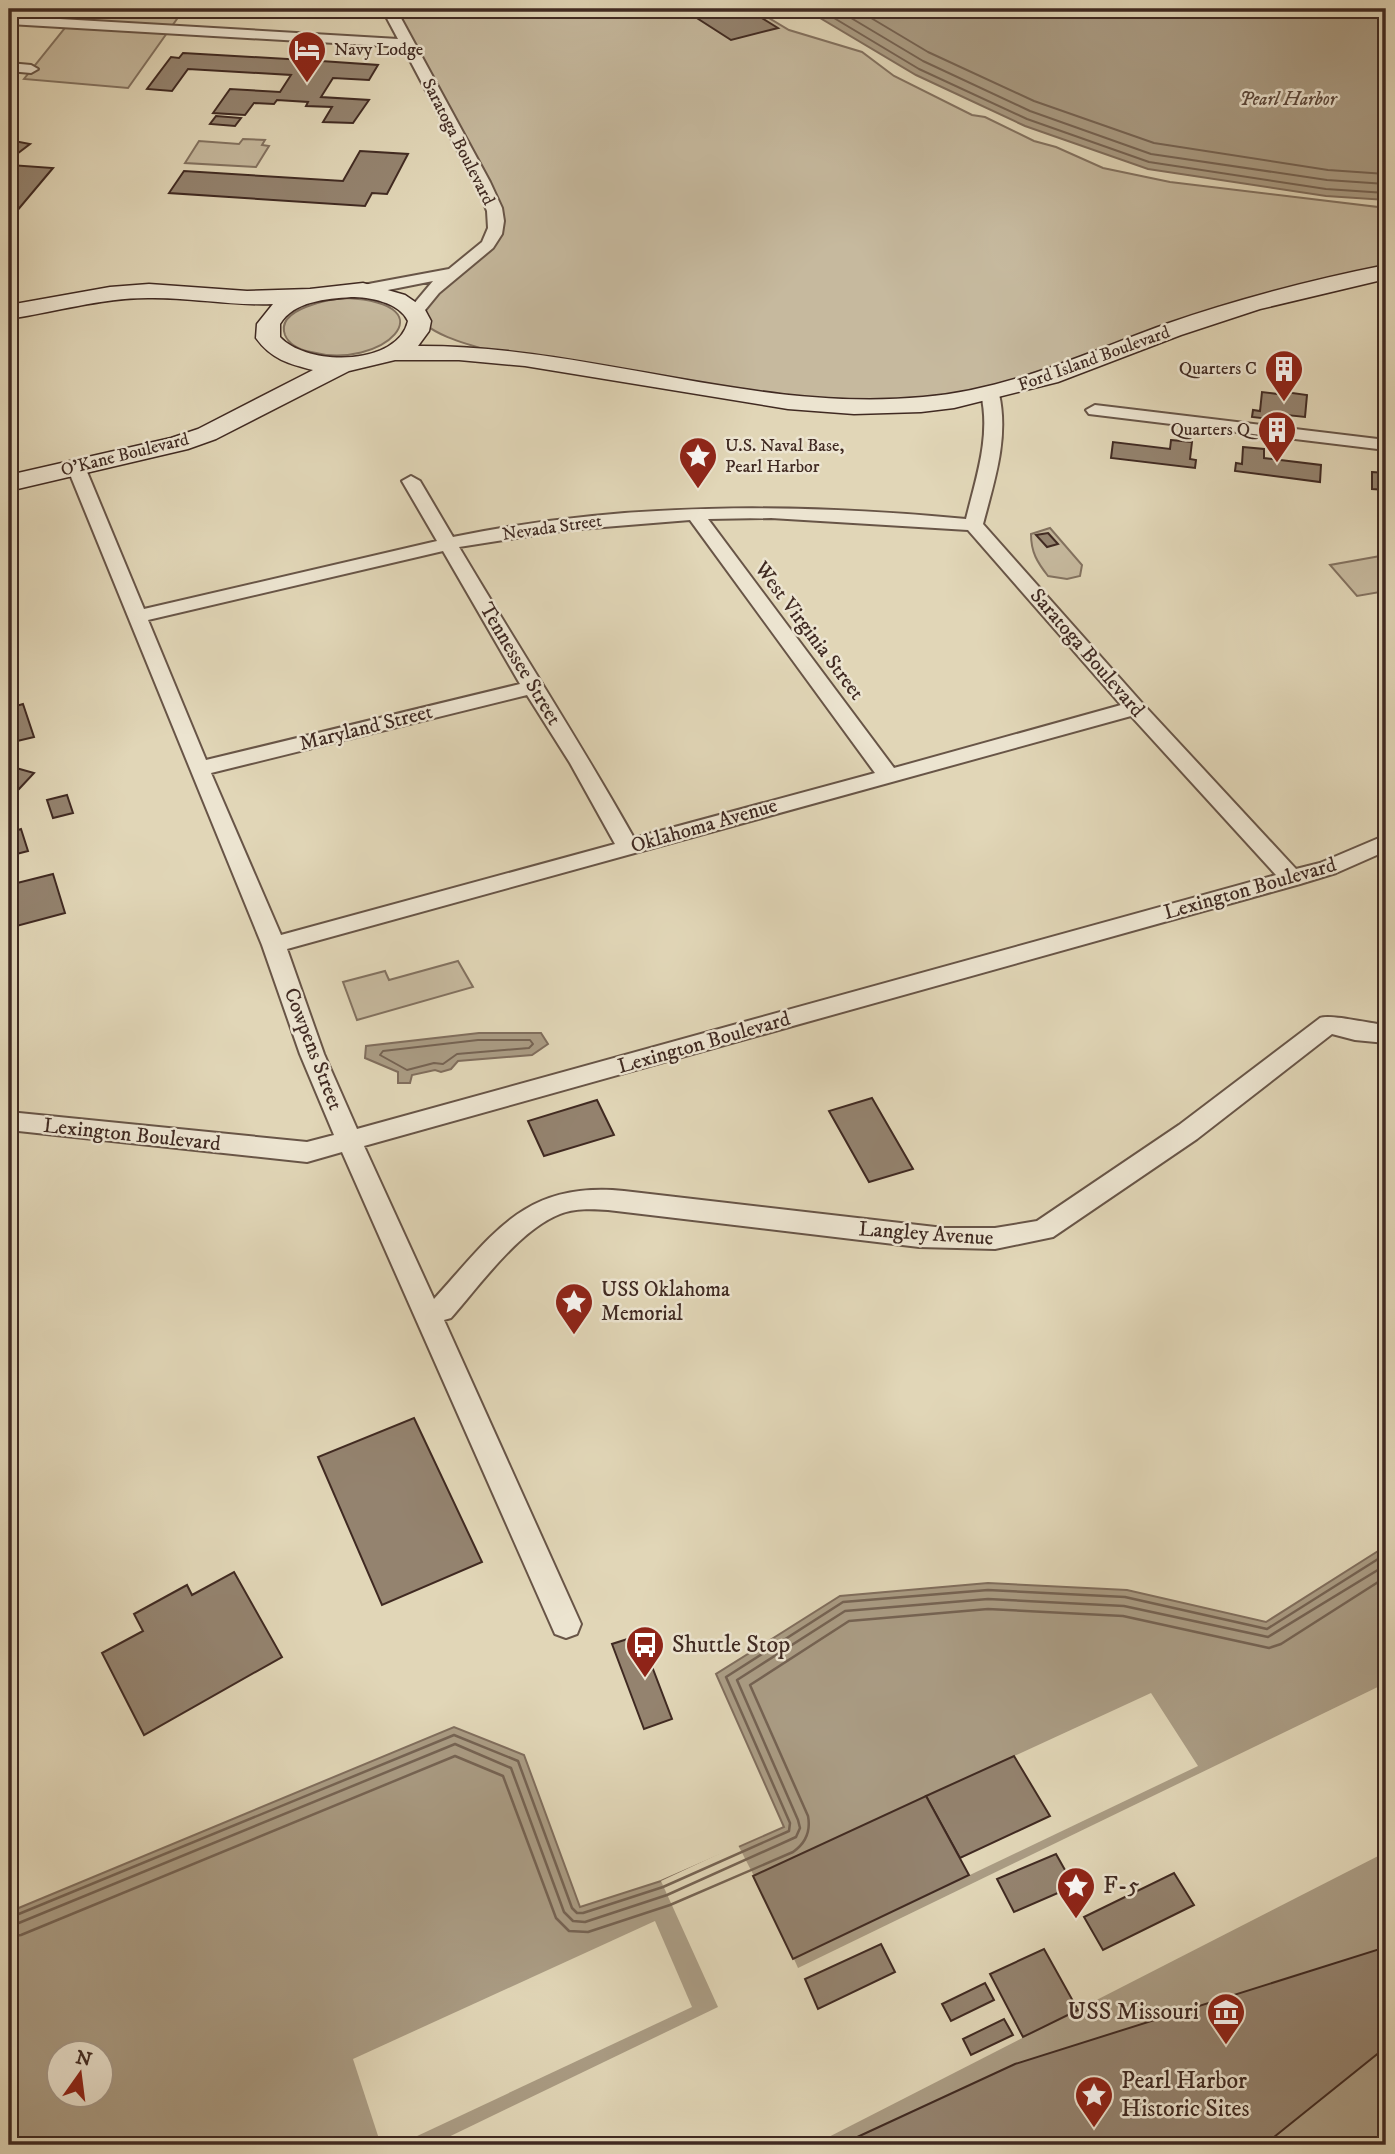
<svg xmlns="http://www.w3.org/2000/svg" width="1395" height="2154" font-family="'IM FELL DW Pica',serif">
  <rect width="100%" height="100%" fill="#e1d6b7"/>
  <filter id="stains"><feTurbulence type="fractalNoise" baseFrequency=".00286" numOctaves="4"/><feColorMatrix values="0 0 0 0 .2 0 0 0 0 .09 0 0 0 0 .02 0 0 0 .5 -.17"/></filter>
  <radialGradient id="worn" r=".72"><stop offset=".6" stop-color="#630" stop-opacity="0"/><stop offset="1" stop-color="#630" stop-opacity=".3"/></radialGradient>
  <g fill="#c6b99e" stroke="#837260" stroke-width="2">
    <path d="M9 9H184L128 88 24 79 68 24 9 20Z"/>
    <path d="M216 9H754L789 30 862 52 894 76 972 115 985 117 1034 141 1056 147 1103 168 1170 182 1386 208V272L1344 280 1045 380 864 408 506 355C482 348 426 337 415 312L469 261 496 223 394 17Z"/>
    <path d="M243 139 265 140 262 145 269 146 256 167 185 163 199 141 239 144Z"/>
    <path d="M347 298C451 304 382 371 311 352 302 350 289 345 285 335 275 308 331 299 347 298Z"/>
    <path d="M1050 528 1082 565 1080 576 1067 579 1048 576C1037 562 1031 552 1031 534Z"/>
    <path d="M1386 555V591L1357 596 1330 565Z"/>
    <path d="M458 961 473 987 357 1020 343 982 385 971 389 980Z"/>
  </g>
  <g fill="#aa9c84" stroke="#806e5d" stroke-width="2" fill-rule="evenodd">
    <path d="M805 9H1386V200L1326 196 1148 169 1025 126 916 75Z"/>
    <path d="M479 1033H541L548 1044 532 1055 458 1061 451 1069 441 1072 435 1070 412 1075 410 1083H398V1072L365 1058 366 1046Z"/>
    <path d="M1386 1546V2145H9V1912L454 1727 524 1755 580 1907 661 1881 784 1827 716 1674 840 1596 988 1583 1127 1590 1266 1622ZM60 2052H102V2094H60Z"/>
  </g>
  <g fill="#e1d6b7">
    <path d="M1386 1683V1852L813 2145H432L718 2007 661 1881 738 1845 754 1876 1151 1693 1198 1766 794 1959 798 1968Z"/>
    <path d="M655 1921 692 2007 398 2145H381L353 2059Z"/>
  </g>
  <g fill="none" stroke-linecap="round" stroke-linejoin="round">
    <g stroke="#756353" stroke-width="2">
      <path d="M819 9 919 69 1027 119 1149 162 1326 189 1386 193"/>
      <path d="M836 9 923 61 1030 111 1151 154 1327 180 1386 184"/>
      <path d="M856 9 928 52 1034 101 1154 143 1328 170 1386 174"/>
      <path d="M478 1040H530L533 1044 529 1048 457 1054 443 1064 434 1063 407 1070 380 1055 383 1051Z"/>
    </g>
    <g stroke="#756353" stroke-width="2.5">
      <path d="M9 1918 454 1735 518 1761 572 1908 577 1913H583L663 1887 789 1831 790 1823 726 1677 843 1602 988 1590 1125 1597 1267 1629 1386 1554"/>
      <path d="M9 1927 455 1744 511 1768 564 1912 573 1921 585 1922 667 1895 796 1837 800 1828 798 1820 737 1680 845 1611 988 1599 1124 1606 1268 1637 1386 1565"/>
      <path d="M9 1937 21 1935 455 1756 503 1776 556 1918 569 1931 588 1932 670 1905 793 1852C806 1843 811 1832 808 1816L750 1685 849 1621 988 1609 1123 1616 1269 1648 1281 1644 1386 1577"/>
    </g>
  </g>
  <g fill="#94836f" stroke="#402a22" stroke-width="2">
    <path d="M708 9H747L778 28 731 40 689 13Z"/>
    <path d="M183 53 321 61 378 65 369 80 333 78 321 97 369 100 353 123 323 122 332 107 306 106 308 102 277 100 274 104 254 103 245 115 213 113 230 89 280 92 291 75 188 69 172 91 147 89 171 57 179 58Z"/>
    <path d="M216 116 241 118 235 126 210 124Z"/>
    <path d="M9 140 30 144 9 160Z"/>
    <path d="M360 151 408 154 387 194 372 193 365 206 169 193 184 171 343 181Z"/>
    <path d="M10 165 53 168 11 218H9Z"/>
    <path d="M1278 391 1307 395 1305 417 1287 415 1286 421 1252 417 1253 410 1260 411 1262 392 1278 394Z"/>
    <rect x="1380" y="404" width="6" height="20"/>
    <path d="M1171 440 1192 442 1190 459 1196 460 1195 468 1111 458 1113 442 1170 449Z"/>
    <path d="M1243 447 1264 449V458L1321 465 1320 482 1235 471 1236 463 1242 464Z"/>
    <path d="M1372 472 1386 473V490L1372 489Z"/>
    <path d="M1048 533 1058 544 1047 547 1036 535Z"/>
    <path d="M23 704 34 737 9 743V708Z"/>
    <path d="M9 766 34 773 19 789 9 786Z"/>
    <path d="M67 795 73 813 53 818 47 800Z"/>
    <path d="M21 829 28 851 9 856V833Z"/>
    <path d="M53 874 65 913 9 928V885Z"/>
    <path d="M872 1098 913 1169 869 1182 829 1111Z"/>
    <path d="M597 1100 614 1135 544 1156 528 1121Z"/>
    <path d="M414 1418 482 1562 382 1605 318 1457Z"/>
    <path d="M234 1572 282 1657 144 1735 102 1653 143 1631 134 1614 187 1585 192 1595Z"/>
    <path d="M640 1635 672 1719 644 1729 612 1644Z"/>
    <path d="M1014 1756 1050 1816 960 1858 926 1796Z"/>
    <path d="M926 1796 969 1875 793 1959 753 1876Z"/>
    <path d="M1056 1854 1074 1886 1014 1912 997 1879Z"/>
    <path d="M1174 1873 1194 1905 1103 1950 1084 1917Z"/>
    <path d="M881 1944 895 1972 818 2009 805 1979Z"/>
    <path d="M1386 1947V2047L1264 2145H840L1015 2064Z"/>
    <path d="M1044 1949 1078 2010 1023 2037 990 1974Z"/>
    <path d="M985 1983 994 2000 951 2021 942 2004Z"/>
    <path d="M1004 2019 1013 2035 971 2055 963 2039Z"/>
  </g>
  <g fill="none" stroke-linecap="round" stroke-linejoin="round">
    <defs>
      <g id="street">
        <path d="M382 9H396L490 182 502 208 504 221 502 234 493 248 439 293 421 315 415 317 407 312 433 281 363 295 355 290 363 285 449 269 482 242 488 228 487 211 479 191 403 47 9 24V16L398 39Z"/>
        <path d="M9 63 31 65 38 69 31 73 9 71Z"/>
        <path d="M990 389 999 394C1009 438 994 482 983 524L1142 703 1296 869 1320 863 1386 835V851L1336 873 1300 884 364 1146 434 1299C494 1233 525 1181 624 1191L944 1228H995L1037 1221 1179 1125 1320 1018C1331 1014 1371 1024 1386 1025V1043L1355 1040 1332 1034 1197 1139 1053 1237 995 1249 919 1247 608 1210C593 1209 575 1208 560 1214 519 1230 479 1286 451 1318L444 1320 581 1624 577 1634 566 1638 555 1634 342 1152 307 1162 9 1130V1112L307 1142 334 1135 300 1054 262 945 67 467 76 462 85 467 144 609 437 541 402 481 411 476 420 481 453 537C623 502 794 503 966 519 976 478 991 436 981 394ZM771 518 968 530 1121 705 894 768 708 519ZM690 520 875 773 634 838C579 740 517 645 459 547L567 530ZM443 551 520 684 206 760 148 620ZM527 695 570 763 615 844 281 935 211 773ZM1131 716 1276 875 357 1129 324 1054 287 949Z"/>
        <path d="M1095 405 1386 440V450L1089 414 1086 410Z"/>
      </g>
      <path id="secondary" d="M1386 265V279L1260 309 1181 335 1058 382 954 408 921 412 854 414 788 409 525 366 459 360H395L349 371 216 439 188 449 9 491V475L171 438 198 429 313 370C289 364 271 359 256 338L257 324 273 304C231 306 190 297 148 298 101 298 55 312 9 319V305L110 287 149 284 247 291 310 289 363 283 405 295 424 308 431 321 429 331 418 346C588 345 753 413 923 397 1009 390 1086 353 1166 324 1238 299 1311 280 1386 265ZM351 297C369 297 399 302 408 321 398 366 308 367 280 337V324C294 301 326 299 351 297Z"/>
    </defs>
    <use href="#street" stroke="#685547" stroke-width="4"/>
    <use href="#secondary" stroke="#402a22" stroke-width="3"/>
    <use href="#street" fill="#ece4d0" fill-rule="evenodd"/>
    <use href="#secondary" fill="#ece4d0" fill-rule="evenodd"/>
  </g>
  <defs>
    <symbol id="hotel-pin" viewBox="-11 -11 22 30"><path d="M0 17L-7.5 6A9.5 9.5 0 1 1 7.5 6Z" fill="#8f2418" stroke="#ece4d0"/><path d="M-6-4.5h1.5V1H6V5H4.5V3h-9V5H-6ZM-4 0a1.8 1.8 0 1 1 3.6 0ZM.5 0V-2.5h3Q6-2.5 6 0Z" fill="#fff"/></symbol>
    <symbol id="building-pin" viewBox="-11 -11 22 30"><path d="M0 17L-7.5 6A9.5 9.5 0 1 1 7.5 6Z" fill="#8f2418" stroke="#ece4d0"/><path d="M-4-6H4V6H1V3H-1V6H-4ZM-2.5-4.3h1.7v1.8h-1.7ZM.8-4.3h1.7v1.8H.8ZM-2.5-1h1.7V.8h-1.7ZM.8-1h1.7V.8H.8Z" fill="#fff"/></symbol>
    <symbol id="sight-pin" viewBox="-11 -11 22 30"><path d="M0 17L-7.5 6A9.5 9.5 0 1 1 7.5 6Z" fill="#8f2418" stroke="#ece4d0"/><path d="M0-6L1.8-2.2L6-1.7L2.9 1.2L3.7 5.4L0 3.3L-3.7 5.4L-2.9 1.2L-6-1.7L-1.8-2.2Z" fill="#fff"/></symbol>
    <symbol id="bus-pin" viewBox="-11 -11 22 30"><path d="M0 17L-7.5 6A9.5 9.5 0 1 1 7.5 6Z" fill="#8f2418" stroke="#ece4d0"/><path d="M-5-6H5V4H4V6H2V4H-2V6H-4V4H-5ZM-3.5-4V0h7V-4ZM-3.5 1.2v1.5H-2V1.2ZM2 1.2v1.5H3.5V1.2Z" fill="#fff"/></symbol>
    <symbol id="museum-pin" viewBox="-11 -11 22 30"><path d="M0 17L-7.5 6A9.5 9.5 0 1 1 7.5 6Z" fill="#8f2418" stroke="#ece4d0"/><path d="M0-6L6-3V-2H-6V-3ZM-5-1h2V3h-2ZM-1-1h2V3h-2ZM3-1h2V3H3ZM-6 4H6V6H-6Z" fill="#fff"/></symbol>
  </defs>
  <g fill-rule="evenodd">
    <use href="#hotel-pin" x="285" y="28" width="44" height="60"/>
    <use href="#building-pin" x="1262" y="347" width="44" height="60"/>
    <use href="#building-pin" x="1255" y="408" width="44" height="60"/>
    <use href="#sight-pin" x="676" y="434" width="44" height="60"/>
    <use href="#sight-pin" x="552" y="1280" width="44" height="60"/>
    <use href="#bus-pin" x="623" y="1623" width="44" height="60"/>
    <use href="#sight-pin" x="1054" y="1864" width="44" height="60"/>
    <use href="#museum-pin" x="1204" y="1990" width="44" height="60"/>
    <use href="#sight-pin" x="1072" y="2073" width="44" height="60"/>
  </g>
  <g text-anchor="middle" dominant-baseline="central" stroke-width="5" stroke-linejoin="round" paint-order="stroke">
    <g font-size="18" fill="#402a22" stroke="#ece4d0" text-anchor="start">
      <text x="334" y="50">Navy Lodge</text>
      <text x="1257" y="369" text-anchor="end">Quarters C</text>
      <text x="1250" y="430" text-anchor="end">Quarters Q</text>
      <text x="725" y="446">U.S. Naval Base,<tspan x="725" dy="21">Pearl Harbor</tspan></text>
    </g>
    <g font-size="18" fill="#402a22" stroke="#ece4d0">
      <text transform="translate(458 142) rotate(63)">Saratoga Boulevard</text>
      <text transform="translate(1094 359) rotate(-20)">Ford Island Boulevard</text>
      <text transform="translate(125 455) rotate(-14)">O'Kane Boulevard</text>
      <text transform="translate(552 528) rotate(-8)">Nevada Street</text>
    </g>
    <g font-size="19" font-style="italic" fill="#5a463a" stroke="#ece4d0">
      <text x="1288" y="99">Pearl Harbor</text>
    </g>
    <g font-size="21" fill="#402a22" stroke="#ece4d0">
      <text transform="translate(809 631) rotate(53)">West Virginia Street</text>
      <text transform="translate(1087 653) rotate(49)">Saratoga Boulevard</text>
      <text transform="translate(520 664) rotate(59)">Tennessee Street</text>
      <text transform="translate(366 728) rotate(-14)">Maryland Street</text>
      <text transform="translate(704 826) rotate(-16)">Oklahoma Avenue</text>
      <text transform="translate(1250 889) rotate(-16)">Lexington Boulevard</text>
      <text transform="translate(704 1043) rotate(-16)">Lexington Boulevard</text>
      <text transform="translate(313 1049) rotate(69)">Cowpens Street</text>
      <text transform="translate(132 1135) rotate(6)">Lexington Boulevard</text>
      <text transform="translate(926 1234) rotate(4)">Langley Avenue</text>
    </g>
    <g font-size="21" fill="#402a22" stroke="#ece4d0" text-anchor="start">
      <text x="601" y="1290">USS Oklahoma<tspan x="601" dy="24">Memorial</tspan></text>
    </g>
    <g font-size="24" fill="#402a22" stroke="#ece4d0" text-anchor="start">
      <text x="672" y="1645">Shuttle Stop</text>
      <text x="1103" y="1886">F-5</text>
      <text x="1199" y="2012" text-anchor="end">USS Missouri</text>
      <text x="1121" y="2081">Pearl Harbor<tspan x="1121" dy="28">Historic Sites</tspan></text>
    </g>
  </g>
  <rect width="1395" height="2154" fill="none" stroke="#e1d6b7" stroke-width="35"/>
  <rect x="10" y="10" width="1374" height="2133" fill="none" stroke="#402a22" stroke-width="3.5"/>
  <rect x="18" y="18" width="1360" height="2119" fill="none" stroke="#402a22" stroke-width="2"/>
  <g transform="translate(80 2074) rotate(14)"><circle r="33" fill="#ece4d0" stroke="#a79a8a" stroke-width="2"/>
  <path d="M0-5L12 26L0 18L-12 26Z" fill="#8f2418"/>
  <text y="-10" font-size="19" font-weight="bold" text-anchor="middle" fill="#402a22">N</text>
  </g>
  <rect width="100%" height="100%" filter="url(#stains)"/>
  <rect width="100%" height="100%" fill="url(#worn)"/>
</svg>
